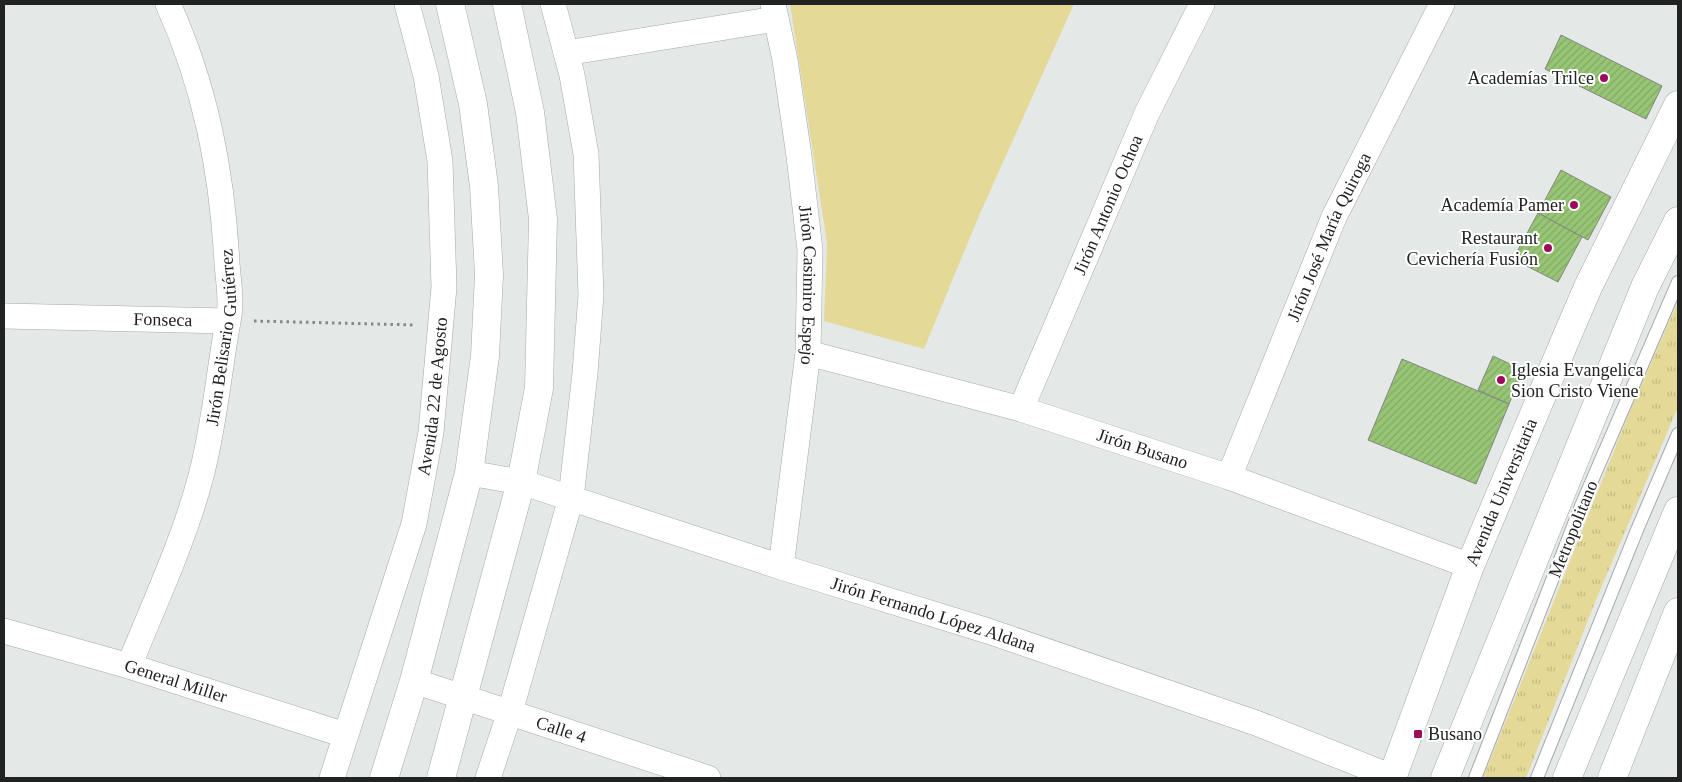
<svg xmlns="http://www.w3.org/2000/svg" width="1682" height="782" font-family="'Times New Roman',serif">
  <defs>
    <pattern id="grass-tufts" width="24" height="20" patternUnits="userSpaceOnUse" patternTransform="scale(1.25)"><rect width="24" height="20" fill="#e5d997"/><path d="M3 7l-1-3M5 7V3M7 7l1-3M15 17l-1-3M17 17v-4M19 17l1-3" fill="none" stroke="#c4ba82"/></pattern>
    <pattern id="building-hatch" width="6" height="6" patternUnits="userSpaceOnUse" patternTransform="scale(1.25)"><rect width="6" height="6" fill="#97c574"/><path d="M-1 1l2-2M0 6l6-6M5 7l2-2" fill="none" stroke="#82a964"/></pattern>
  </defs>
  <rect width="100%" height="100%" fill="#e4e9e7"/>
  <path fill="url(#grass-tufts)" d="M1678 302V407L1596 600 1526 778H1483L1630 411Z"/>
  <path fill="#e5d997" d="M790 4H1074L978 218 924 349 824 321 827 243Z"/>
  <g fill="url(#building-hatch)" stroke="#848682">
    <path d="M1561 35 1662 86 1646 119 1545 69Z"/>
    <path d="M1561 170 1611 197 1588 240 1538 213Z"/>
    <path d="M1538 213 1582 237 1558 282 1513 259Z"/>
    <path d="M1493 356 1523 370 1509 404 1478 390Z"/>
    <path d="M1402 359 1509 404 1476 484 1368 440Z"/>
  </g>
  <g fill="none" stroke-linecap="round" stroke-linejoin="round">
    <defs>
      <g id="service">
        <path d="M1475 778 1581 506 1678 282"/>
        <path d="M1537 778 1637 530 1678 434"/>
      </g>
      <g id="minor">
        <path id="s1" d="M773 4 785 60 799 156 810 250 808 353 781 567"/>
        <path d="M566 53 776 19"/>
        <path id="s2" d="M4 316 227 321"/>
        <path id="s3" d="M808 353 1021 409 1229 477 1470 566"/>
        <path id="s4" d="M1021 409 1147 113 1202 4"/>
        <path id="s5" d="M469 473 521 482 781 567 988 631 1256 723 1392 777"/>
        <path id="s6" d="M1229 477 1334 217 1442 4"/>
        <path id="s7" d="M4 631 129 666 345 735"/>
        <path id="s8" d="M129 666C154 604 184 541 201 476 215 423 219 369 229 316 232 300 228 279 227 263 222 172 206 88 168 4"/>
        <path id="s9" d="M414 681 708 778"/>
        <path id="s10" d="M332 778 414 524 431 432 444 287 440 161 426 76 407 4"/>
        <path d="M488 778 510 712 571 498 585 373 591 295 586 154 572 75 553 4"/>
      </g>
      <g id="tertiary">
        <path id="s11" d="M1392 778 1470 566 1564 343 1588 287 1678 105"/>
        <path d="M1612 778 1678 612"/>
      </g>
      <g id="primary">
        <path d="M384 778 414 681 469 473 485 356 489 275 484 186 473 104 450 4"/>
        <path d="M441 778 521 482 539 388 543 219 530 112 507 4"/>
        <path d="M1445 778 1645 287 1678 221"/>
        <path d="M1567 778 1678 511"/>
      </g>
    </defs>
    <use href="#service" stroke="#a4a9a7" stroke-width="14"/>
    <use href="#minor" stroke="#a4a9a7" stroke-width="26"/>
    <use href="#tertiary" stroke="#a4a9a7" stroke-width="29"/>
    <use href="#primary" stroke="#a4a9a7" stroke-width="29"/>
    <path stroke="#858887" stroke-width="3" stroke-dasharray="2.5 4" stroke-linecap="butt" d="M254 321 415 325"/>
    <use href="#service" stroke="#fff" stroke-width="12"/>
    <use href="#minor" stroke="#fff" stroke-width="25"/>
    <use href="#tertiary" stroke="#fff" stroke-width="28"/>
    <use href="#primary" stroke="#fff" stroke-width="28"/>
  </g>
  <g fill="#9c0c5a" stroke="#fff" stroke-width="2">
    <circle cx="1604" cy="78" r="5"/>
    <circle cx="1574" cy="205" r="5"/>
    <circle cx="1548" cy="248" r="5"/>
    <circle cx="1501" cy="380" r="5"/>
    <rect x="1413" y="729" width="10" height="10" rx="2.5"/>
  </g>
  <g text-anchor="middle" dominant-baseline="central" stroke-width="4" stroke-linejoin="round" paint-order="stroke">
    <g font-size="18" fill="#212322" stroke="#fff" text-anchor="end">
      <text x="1594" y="78">Academías Trilce</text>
      <text x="1564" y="205">Academía Pamer</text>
      <text x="1538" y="238">Restaurant<tspan x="1538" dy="21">Cevichería Fusión</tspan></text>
      <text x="1511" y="370" text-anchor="start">Iglesia Evangelica<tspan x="1511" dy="21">Sion Cristo Viene</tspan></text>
      <text x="1428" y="734" text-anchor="start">Busano</text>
    </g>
    <g font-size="18" fill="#212322" stroke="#fff">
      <text stroke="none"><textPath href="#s4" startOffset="222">Jirón Antonio Ochoa</textPath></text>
      <text stroke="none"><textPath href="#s6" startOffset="260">Jirón José María Quiroga</textPath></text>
      <text stroke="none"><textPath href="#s1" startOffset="284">Jirón Casimiro Espejo</textPath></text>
      <text stroke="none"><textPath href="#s2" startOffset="159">Fonseca</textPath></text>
      <text stroke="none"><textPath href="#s8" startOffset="344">Jirón Belisario Gutiérrez</textPath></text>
      <text stroke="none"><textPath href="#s10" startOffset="396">Avenida 22 de Agosto</textPath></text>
      <text stroke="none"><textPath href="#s3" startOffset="348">Jirón Busano</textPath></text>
      <text stroke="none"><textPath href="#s11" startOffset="306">Avenida Universitaria</textPath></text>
      <text transform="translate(1573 529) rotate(-68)">Metropolitano</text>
      <text stroke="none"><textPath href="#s5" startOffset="486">Jirón Fernando López Aldana</textPath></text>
      <text stroke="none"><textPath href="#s7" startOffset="179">General Miller</textPath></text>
      <text stroke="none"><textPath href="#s9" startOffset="155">Calle 4</textPath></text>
    </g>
  </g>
  <rect width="1682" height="782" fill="none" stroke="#212322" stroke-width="10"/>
</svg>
